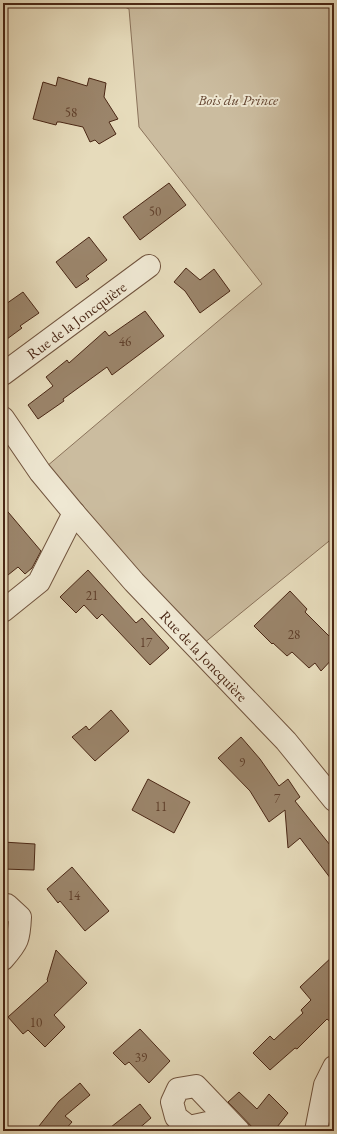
<svg xmlns="http://www.w3.org/2000/svg" width="337" height="1134" font-family="'EB Garamond',serif">
  <rect width="100%" height="100%" fill="#e6dbbb"/>
  <filter id="stains"><feTurbulence type="fractalNoise" baseFrequency=".005" numOctaves="4"/><feColorMatrix values="0 0 0 0 .2 0 0 0 0 .09 0 0 0 0 .02 0 0 0 .5 -.17"/></filter>
  <radialGradient id="worn" r=".72"><stop offset=".6" stop-color="#630" stop-opacity="0"/><stop offset="1" stop-color="#630" stop-opacity=".3"/></radialGradient>
  <path fill="#cbbc9f" stroke="#8a725a" d="M117 3H334V537L198 648 40 472 262 284 139 127 129 9Z"/>
  <g fill="#9b856b" stroke="#4a2715">
    <path d="M58 77 87 86 89 78 106 83 104 97 118 119 109 122 116 134 99 144 95 140 90 142 83 127 60 122H57L56 125 33 119 43 82 56 86Z"/>
    <path d="M169 183 186 205 140 240 123 217Z"/>
    <path d="M89 237 107 260 86 276 89 279 76 288 56 262Z"/>
    <path d="M186 268 200 280 214 269 230 291 200 313 185 291 174 282Z"/>
    <path d="M23 292 39 313 20 326 22 328 3 342V306Z"/>
    <path d="M145 311 164 336 112 375 107 367 63 399 64 401 38 419 28 405 53 386 46 377 67 360 69 363 105 331 109 336Z"/>
    <path d="M3 506 41 551 32 568 25 574 18 567 3 579Z"/>
    <path d="M88 570 136 623 142 618 169 648 150 665 102 614 97 619 84 605 76 613 60 597Z"/>
    <path d="M290 591 307 609 305 612 334 641V657L321 671 315 663 309 668 292 652 287 656 273 643 272 644 254 626Z"/>
    <path d="M111 710 129 731 95 761 72 737 86 726 89 730Z"/>
    <path d="M241 737 260 759 279 786 288 779 300 797 295 801 334 850V883L300 838 288 848 285 810 269 822 250 791 218 758Z"/>
    <path d="M148 779 190 802 174 833 132 810Z"/>
    <path d="M3 842 35 844 34 870 3 869Z"/>
    <path d="M72 867 109 911 85 931 60 901 58 903 47 889Z"/>
    <path d="M56 950 87 983 54 1015 65 1027 45 1047 28 1030 23 1034 8 1017 48 981 47 980Z"/>
    <path d="M334 955V1025L327 1019 297 1049 295 1048 270 1070 253 1053 270 1036 274 1040 303 1013 301 1010 311 1000 300 987Z"/>
    <path d="M140 1029 170 1061 149 1083 129 1062 125 1065 113 1053Z"/>
    <path d="M80 1083 90 1095 65 1116 72 1122 64 1131H35L59 1101Z"/>
    <path d="M239 1092 257 1109 269 1094 288 1113 274 1131H256L228 1102Z"/>
    <path d="M140 1104 151 1118 136 1131H106Z"/>
  </g>
  <g fill="none" stroke-linecap="round" stroke-linejoin="round">
    <defs>
      <g id="minor">
        <path id="s1" d="M3 374 149 266"/>
        <path id="s2" d="M3 418 40 472 74 513 134 582 286 741 334 800"/>
        <path d="M3 611 39 582 74 513"/>
        <path d="M3 906 7 905 20 917C19 939 18 942 3 959"/>
        <path d="M226 1119 189 1127 176 1117 172 1102 178 1089 196 1086 239 1131"/>
        <path d="M316 1131 325 1085 334 1067"/>
      </g>
    </defs>
    <use href="#minor" stroke="#71543e" stroke-width="24"/>
    <use href="#minor" stroke="#efe8d3" stroke-width="22"/>
  </g>
  <g text-anchor="middle" dominant-baseline="central" stroke-width="4" stroke-linejoin="round" paint-order="stroke">
    <g font-size="13" fill="#5e3e2a">
      <text x="71" y="112">58</text>
      <text x="155" y="211">50</text>
      <text x="125" y="341">46</text>
      <text x="92" y="595">21</text>
      <text x="294" y="634">28</text>
      <text x="146" y="642">17</text>
      <text x="242" y="762">9</text>
      <text x="277" y="798">7</text>
      <text x="161" y="806">11</text>
      <text x="74" y="895">14</text>
      <text x="36" y="1022">10</text>
      <text x="141" y="1057">39</text>
    </g>
    <g font-size="15" font-style="italic" fill="#644531" stroke="#efe8d3">
      <text x="238" y="99">Bois du Prince</text>
    </g>
    <g font-size="15" fill="#4a2715" stroke="#efe8d3">
      <text stroke="none"><textPath href="#s1" startOffset="91">Rue de la Joncquière</textPath></text>
      <text stroke="none"><textPath href="#s2" startOffset="312">Rue de la Joncquière</textPath></text>
    </g>
  </g>
  <rect width="337" height="1134" fill="none" stroke="#e6dbbb" stroke-width="16"/>
  <rect x="4" y="4" width="329" height="1126" fill="none" stroke="#4a2715" stroke-width="2"/>
  <rect x="8" y="8" width="321" height="1118" fill="none" stroke="#4a2715"/>
  <rect width="100%" height="100%" filter="url(#stains)"/>
  <rect width="100%" height="100%" fill="url(#worn)"/>
</svg>
